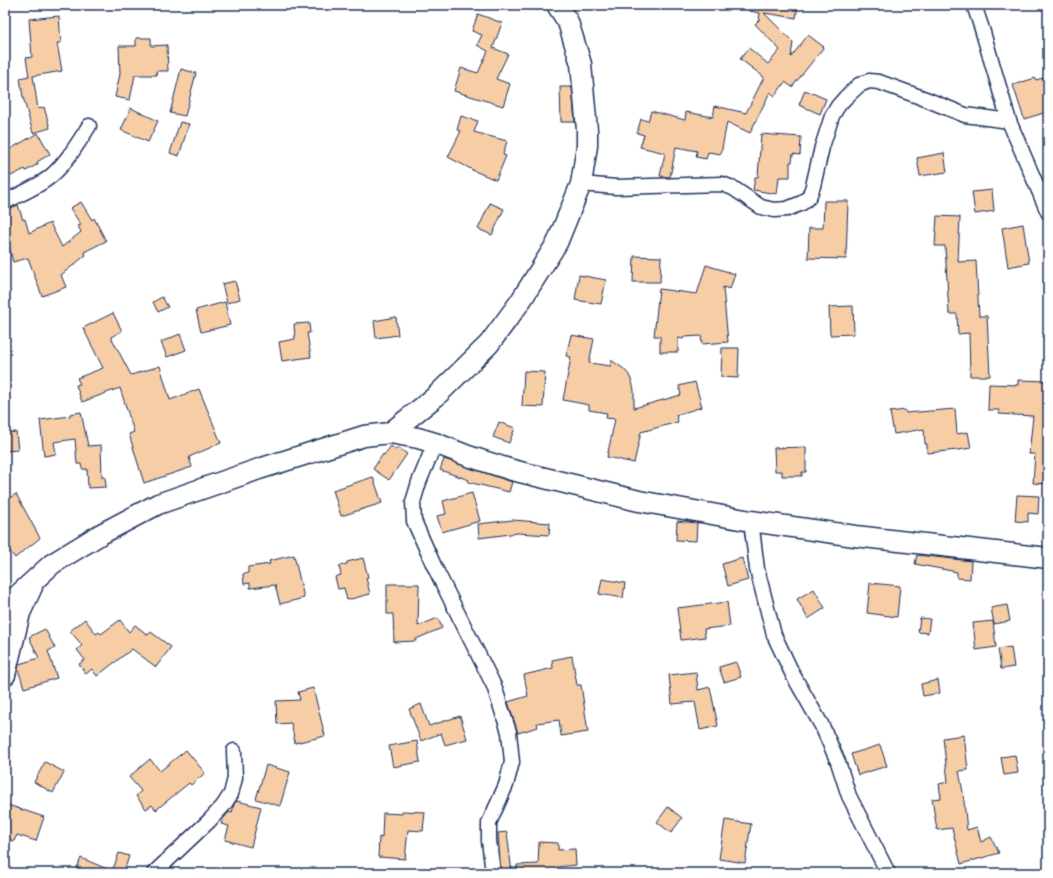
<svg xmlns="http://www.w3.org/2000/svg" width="1053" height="878" font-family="'Patrick Hand',sans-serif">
  <rect width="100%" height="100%" fill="#fff"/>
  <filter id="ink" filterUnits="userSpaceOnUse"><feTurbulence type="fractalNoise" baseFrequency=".025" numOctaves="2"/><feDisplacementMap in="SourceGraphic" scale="8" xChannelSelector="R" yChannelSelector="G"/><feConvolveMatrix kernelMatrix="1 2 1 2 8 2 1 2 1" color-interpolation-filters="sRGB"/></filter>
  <g filter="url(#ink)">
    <g fill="#f6cda5" stroke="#1b2f5e">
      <path d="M750 5H798L796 18 764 13 793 42 791 57 808 35 824 47 792 87 785 82 775 96 770 92 750 133 727 122 721 154 708 152 706 159 696 157 697 151 676 147 670 177 660 176 665 153 640 147 644 135 637 133 641 119 648 121 651 111 685 120 686 112 713 117 715 106 746 113 764 77 740 59 749 48 768 64 780 50 755 24 759 20 760 13 749 11Z"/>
      <path d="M478 14 502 23 493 48 508 54 496 79 510 84 503 106 454 91 461 68 478 73 488 51 477 45 482 35 472 31Z"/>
      <path d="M59 16 61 43H57L62 71 33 76 38 109 44 107 50 128 33 133 23 97 20 78 29 76 26 58 32 57 29 19Z"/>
      <path d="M136 38H151V46L167 45 168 71H156L157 75H135L130 100 115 97 120 74 119 46H136Z"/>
      <path d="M181 69 196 73 185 116 170 113Z"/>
      <path d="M1035 78 1036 80 1043 78 1048 94V100L1044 101 1047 112 1024 119 1013 85Z"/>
      <path d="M560 87H572L575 122H561Z"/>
      <path d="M805 90 826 99 820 114 799 105Z"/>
      <path d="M131 108 158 121 148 142 121 130Z"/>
      <path d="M461 116 478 121 474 132 507 141 503 155 506 156 496 180 472 170H473L448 157 461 131 457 130Z"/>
      <path d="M180 122 189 124 179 156 170 153Z"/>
      <path d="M38 133 50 154 37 162 38 164 26 171 25 169 11 176 5 166V152Z"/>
      <path d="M761 134 801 137 800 155 793 154 792 162H790V177H779L777 194 753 190 755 177H758Z"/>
      <path d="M944 153 947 172 920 176 917 158Z"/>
      <path d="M992 190 994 211 975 214 972 192Z"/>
      <path d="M824 201H848L846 259 808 258 809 228H823Z"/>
      <path d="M81 202 92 220 94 218 106 241 84 252 86 255 61 275 66 287 42 296 28 258 13 262 7 239 5 240V210L18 205 23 220 25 219 29 233 50 223 62 247 81 232 78 226 81 225 70 208Z"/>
      <path d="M490 203 504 209 492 235 478 229Z"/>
      <path d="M937 216 960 217 958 262 976 261 979 316H987L990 376H970L969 333 958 334 957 314H949L945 246H935Z"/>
      <path d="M1023 224 1029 263 1008 267 1002 228Z"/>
      <path d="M634 256 661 257 660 282H633Z"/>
      <path d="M706 265 735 274 730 289 723 287 728 342 702 344 701 336 684 337 683 339 678 338V352H660V336H654L659 289 697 294Z"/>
      <path d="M579 275 606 280 601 304 575 300Z"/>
      <path d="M235 281 240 299 227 303 222 284Z"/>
      <path d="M162 297 168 307 158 312 153 302Z"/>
      <path d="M225 302 230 325 201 332 196 310Z"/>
      <path d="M853 306 854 334 830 335 829 307Z"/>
      <path d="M113 313 122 331 111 337 131 375 160 366 170 400 199 389 221 443 189 457 192 467 144 483 129 434 134 432 120 388 82 402 76 385 80 384 77 378 103 368 83 328Z"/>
      <path d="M396 317 398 335 376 338 374 321Z"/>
      <path d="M309 323 310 333H307L311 357 282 361 279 342 295 339 294 324Z"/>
      <path d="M180 334 186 350 167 357 161 342Z"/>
      <path d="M571 335 594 339 589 363 611 366V360L624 369 629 375 632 382 634 390V408L681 395 679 386 695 382 702 407 676 415 678 422 641 432 634 463 607 457 615 419 606 418 607 413 589 410V405L563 400 571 357 566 356Z"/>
      <path d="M722 348H739L738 378 721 377Z"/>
      <path d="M524 371 545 372 543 407 522 406Z"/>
      <path d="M1018 380 1048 381V484L1033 483 1035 454H1029L1033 416 999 414V410H988L989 384 1018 385Z"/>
      <path d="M955 409 957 434 968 432 971 448 958 450 927 453V444H925L924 429 894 434 890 412 905 410 906 413Z"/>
      <path d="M81 412 88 446 101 445 102 477H105L106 487 88 488 87 469H82L81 464H77L75 439 54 442 56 454 44 456 40 420 70 416V414Z"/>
      <path d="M499 422 515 428 509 443 493 437Z"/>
      <path d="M16 432 18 450 5 451V433Z"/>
      <path d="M391 446 396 450 398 447 407 454 389 480 373 469 383 454 384 455Z"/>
      <path d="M806 447V472H802V476H782V471H775L774 448Z"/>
      <path d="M444 459 512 482 509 492 468 482 469 480 440 470Z"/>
      <path d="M373 477 382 503 341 516 333 490Z"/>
      <path d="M472 493 480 521 442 532 437 516 446 514 443 501Z"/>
      <path d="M16 494 40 538 15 558 5 545V501Z"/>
      <path d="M1017 495 1039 496 1038 514 1028 513V522L1015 521Z"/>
      <path d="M513 520 550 523 549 535 518 533 479 538 478 524Z"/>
      <path d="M677 521 697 523 696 541 676 540Z"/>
      <path d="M294 555 304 598 280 604 275 585 250 588V583L244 584 243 574 248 573V567L270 564 269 561Z"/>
      <path d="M917 555 971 561 970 579 957 578V572L915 564Z"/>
      <path d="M363 558 368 577 366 578 370 594 347 600 344 588 338 589 335 577 341 575 339 566 347 564V562Z"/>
      <path d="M742 558 748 580 728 586 722 564Z"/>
      <path d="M602 579 625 583 623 598 599 594Z"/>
      <path d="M870 583 900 586 897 617 867 613Z"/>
      <path d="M387 584H419L418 626 438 618 442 628 416 639V641L394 642 393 614H387Z"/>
      <path d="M814 589 825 608 808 619 797 599Z"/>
      <path d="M727 602 730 626 704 629 705 637 681 640 677 608Z"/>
      <path d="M1007 605 1010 621 994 624 991 608Z"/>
      <path d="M920 618 930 619 928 633 918 632Z"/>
      <path d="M85 619 96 634 99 632 101 634 120 620 129 632 135 625 148 635 151 632 171 647 156 667 132 649 97 676 92 669 86 674 79 664 85 660 77 650 82 645 70 631Z"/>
      <path d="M993 621 996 647 976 650 973 623Z"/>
      <path d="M45 629 55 648 48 651 57 678 24 688 18 669 19 664 39 658 29 637Z"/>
      <path d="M1011 647 1014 667 1001 669 998 649Z"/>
      <path d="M572 656 577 685H581L588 732 561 736 559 720 537 723 538 727 518 733 508 702 528 696 524 675 553 668 552 660Z"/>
      <path d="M736 662 741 677 724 682 719 667Z"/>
      <path d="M696 672 698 690 710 687 718 726 700 730 695 702 672 704 669 675Z"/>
      <path d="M938 680 940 693 923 696 921 684Z"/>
      <path d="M313 688 325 736 295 743 291 723 277 724 276 701 300 700 298 692Z"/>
      <path d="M421 704 429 726 460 716 467 739 445 745 441 733 421 741 409 709Z"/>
      <path d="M964 735 968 770 959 771 963 792 967 830 977 827 981 842 991 837 999 853 961 864 952 828 937 830 932 799 941 798 939 784 948 782 943 738Z"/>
      <path d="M417 741 420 762 393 767 389 746Z"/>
      <path d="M880 745 887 766 858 775 851 754Z"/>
      <path d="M186 750 205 773 191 785 189 783 156 810 152 805 146 809 136 796 141 791 129 777 150 759 160 771Z"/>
      <path d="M1015 755 1018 773 1004 775 1001 757Z"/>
      <path d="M45 762 64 772 53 793 34 782Z"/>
      <path d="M266 765 290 772 280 806 256 799Z"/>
      <path d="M237 801 261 807 251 847 225 840 229 826 221 824 223 819 229 812 232 813 234 804Z"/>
      <path d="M5 804 44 817 36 841 17 835 14 841 5 838Z"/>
      <path d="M668 807 682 818 671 833 657 822Z"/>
      <path d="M402 811 425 812 423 831 408 830 405 859 378 857 379 837 382 838 383 813 402 814Z"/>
      <path d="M725 820 751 824 745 863 719 859Z"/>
      <path d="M507 832 512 873H501L498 833Z"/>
      <path d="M539 842 558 843V850L575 849 576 865 557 867V873H517V865L538 864Z"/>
      <path d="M119 853 129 856 124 872 113 869Z"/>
      <path d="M81 858 117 873H75Z"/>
    </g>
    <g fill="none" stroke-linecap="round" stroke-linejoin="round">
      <defs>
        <g id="street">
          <path d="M974 5 982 29 1009 121 1048 212"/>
          <path d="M581 184 616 187 722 184 733 188 761 207 774 210 787 209 802 203 809 197 813 186 822 147 832 116 838 106 845 98 859 85 869 81 879 82 923 98 965 115 1009 121"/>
          <path d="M5 202C20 194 38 187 51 176 67 162 78 143 89 126"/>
          <path d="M435 443 419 482 413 502 414 521 435 568 494 686 509 732 512 762 506 785 489 823V841L493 873"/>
          <path d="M751 521 757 569 774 635 793 675 822 726 838 762 849 796 888 873"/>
          <path d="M154 873 209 821 223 806 231 794 235 778 234 751"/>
        </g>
        <g id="secondary">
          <path d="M390 433 435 397 489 344 520 302 557 243 581 184 587 146V130L581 64 568 22 557 5"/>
          <path d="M5 607 52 564 101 534 158 504 259 469 364 436 390 433 418 438 435 443 468 456 512 470 639 501 751 521 855 536 1048 558"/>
          <path d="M5 675 20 613 32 587"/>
        </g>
      </defs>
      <use href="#street" stroke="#1b2f5e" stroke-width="17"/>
      <use href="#secondary" stroke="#1b2f5e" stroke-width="23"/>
      <use href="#street" stroke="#fff" stroke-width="14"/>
      <use href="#secondary" stroke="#fff" stroke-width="20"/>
    </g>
  </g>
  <rect width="1053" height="878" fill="none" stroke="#fff" stroke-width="20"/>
  <rect x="10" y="10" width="1033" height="858" fill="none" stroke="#1b2f5e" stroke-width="1.5" filter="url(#ink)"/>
</svg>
